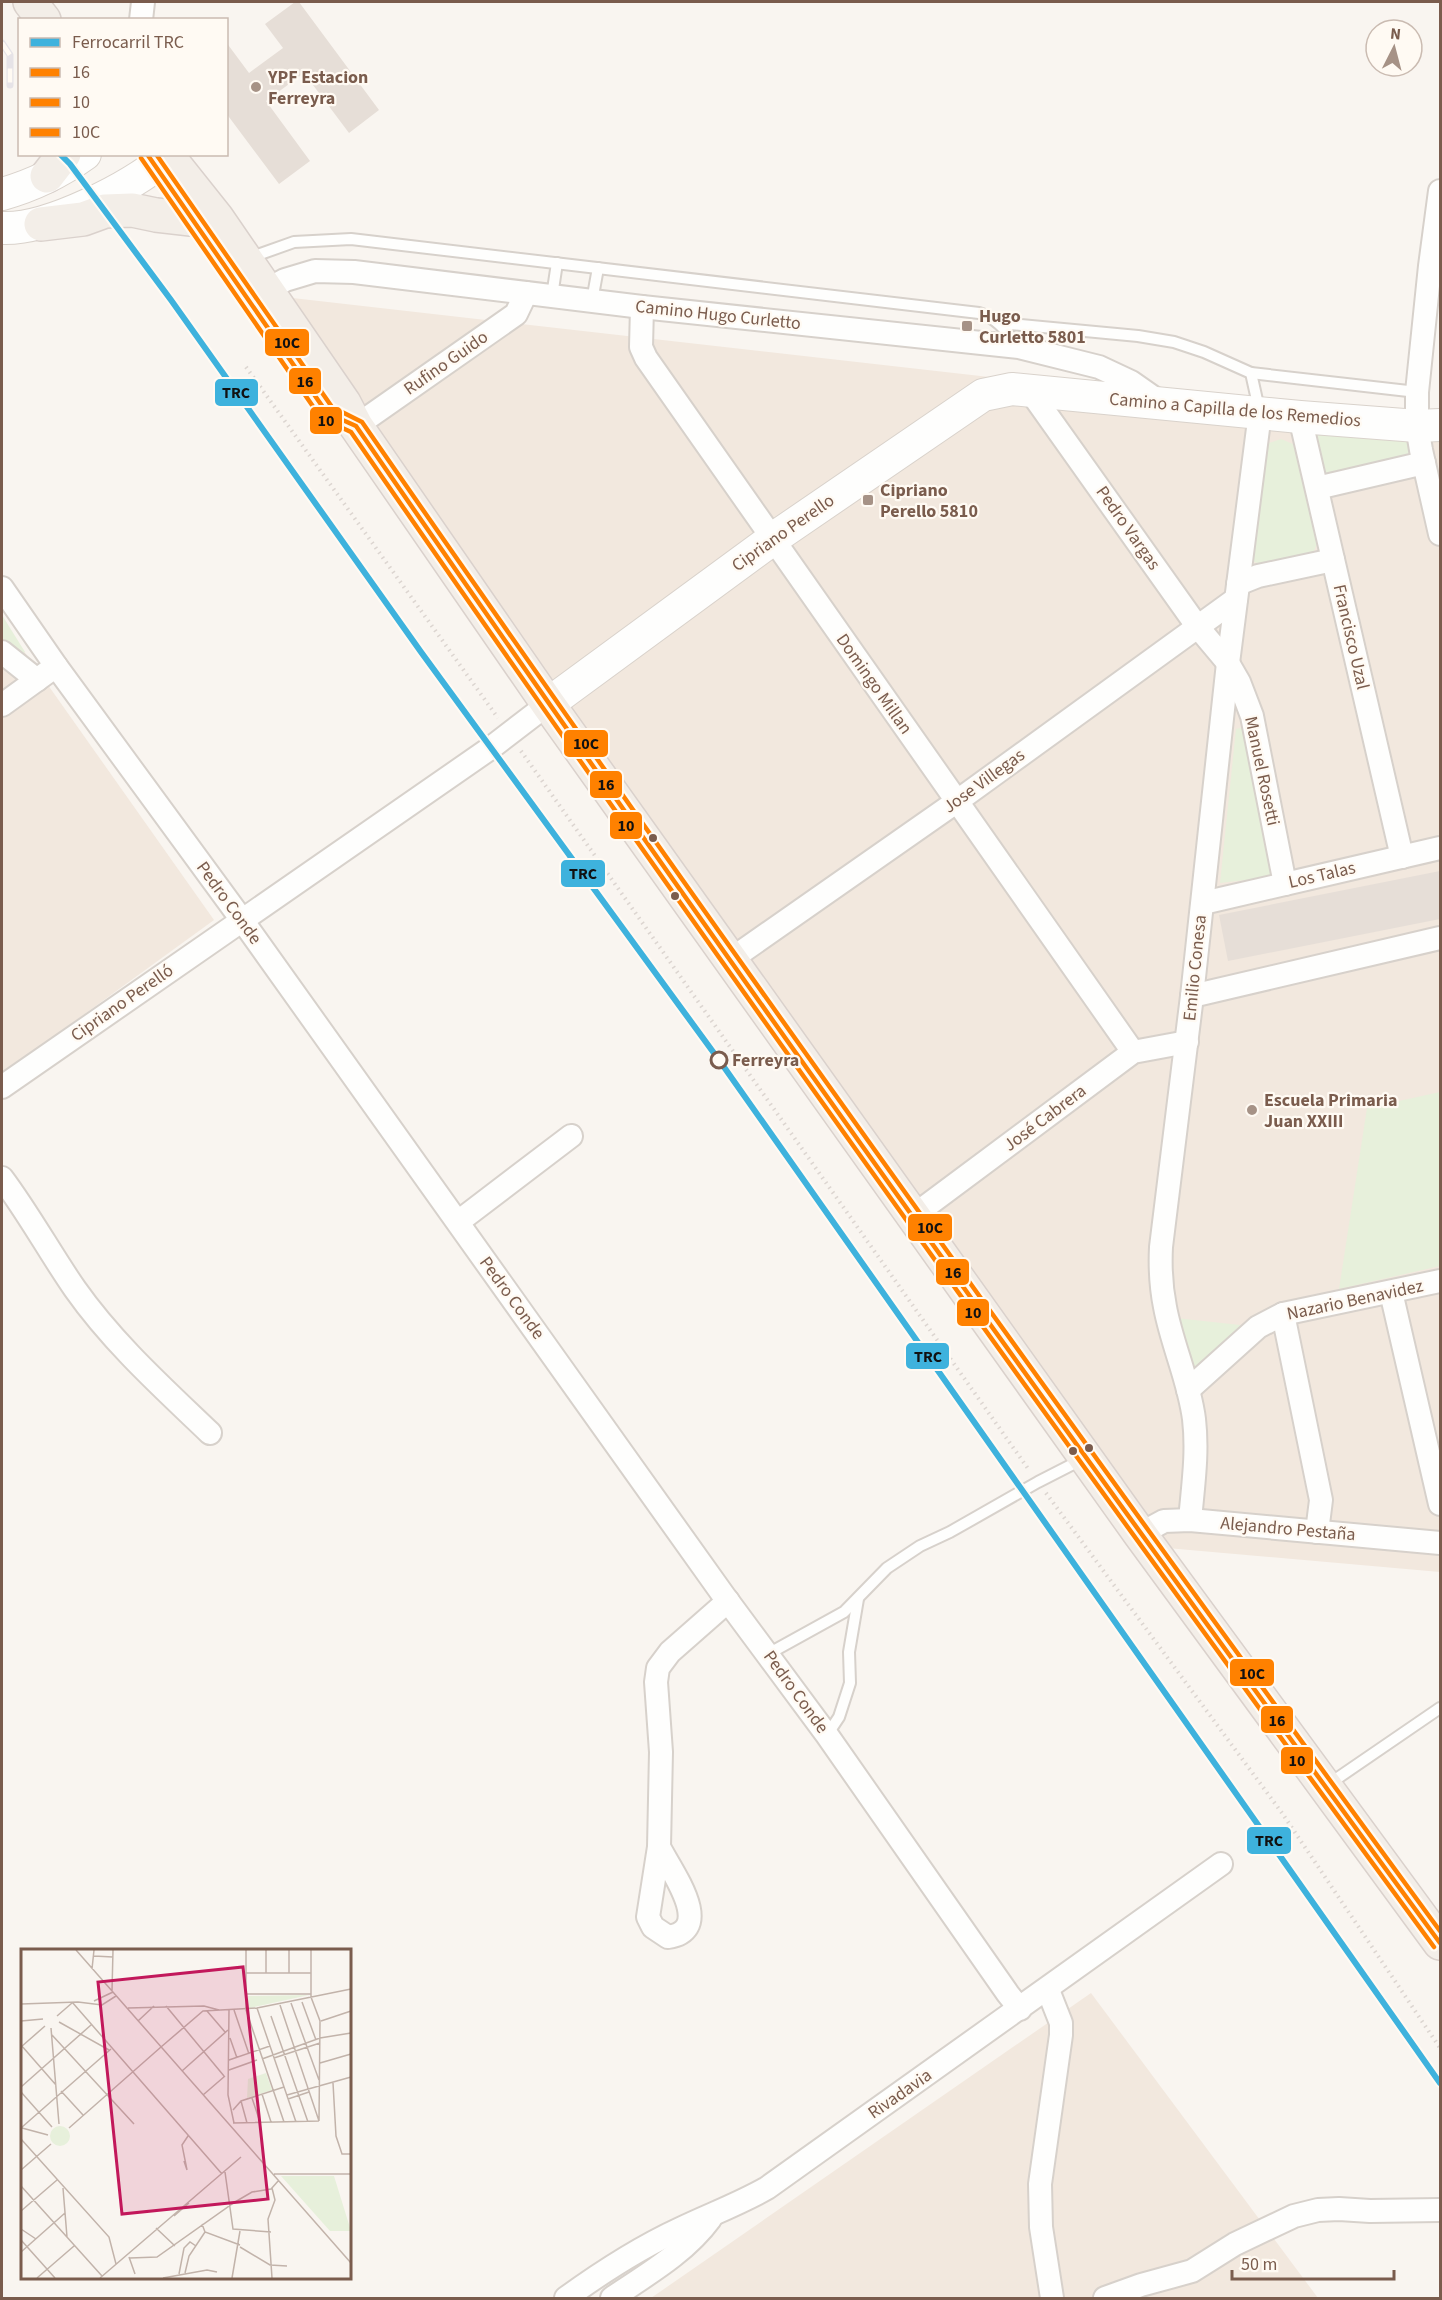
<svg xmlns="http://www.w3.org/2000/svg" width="1442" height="2300" font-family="'Source Sans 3',sans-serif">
  <rect width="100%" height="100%" fill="#f9f5f0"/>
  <g fill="#f2e8de">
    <path d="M275 296 1440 428V1572L1167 1548Z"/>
    <path d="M2 620 214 920 2 1074Z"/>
    <path d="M1091 1993 1318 2298H651Z"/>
  </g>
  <g fill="#e7f0db">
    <path d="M1319 431 1409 440 1415 454 1329 476 1322 472 1315 437Z"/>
    <path d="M1281 439 1293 444 1318 542 1313 553 1264 565 1251 561 1266 444Z"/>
    <path d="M2 615 25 652 17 657 2 646Z"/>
    <path d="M1244 727 1271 877 1220 883 1236 729Z"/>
    <path d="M1440 1092V1266L1339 1289 1367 1108Z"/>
    <path d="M1167 1317 1258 1327 1188 1390Z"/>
  </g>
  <g fill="#e6ded7">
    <path d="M295 2H299L379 110 349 133 304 73 266 101 310 161 279 184 226 113V42L249 73 283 48 265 24Z"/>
    <path d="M1440 871V919L1228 961 1219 915Z"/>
  </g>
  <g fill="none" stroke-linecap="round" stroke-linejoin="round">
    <defs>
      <g id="lane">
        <path d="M249 258 294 242 351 239 979 313C997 318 1006 331 1017 345"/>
        <path d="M552 296 557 263"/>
        <path d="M592 301 598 268"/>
        <path d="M999 323 1138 336 1174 342 1204 352 1251 373 1259 409"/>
        <path d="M1251 373 1417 392"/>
        <path d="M768 1654 844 1612 887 1568 920 1546 950 1532 1038 1482 1081 1460"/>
        <path d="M827 1735 839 1717 850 1683 849 1652 858 1599"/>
        <path d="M1329 1784 1440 1708"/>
      </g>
      <g id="street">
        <path d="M141 20 143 2"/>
        <path d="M1440 191 1430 266 1417 392V426L1421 450 1440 534"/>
        <path d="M265 291 285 280 315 271 354 272 642 307 1019 347 1099 367 1131 382 1161 403"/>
        <path d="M642 307 641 347 646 358C810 588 970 821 1133 1052"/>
        <path d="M1030 391 1197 626 1228 663 1239 682 1252 716 1285 884"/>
        <path d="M1300 417 1402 857"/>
        <path d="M356 426 516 314 526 293"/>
        <path d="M1317 488 1424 463"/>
        <path d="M1238 584 1258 576 1333 560"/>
        <path d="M2 588 56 666 242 920 724 1596 827 1735 1008 1994 1020 2009"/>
        <path d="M2 652 37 680"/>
        <path d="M2 705 56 666"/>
        <path d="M1203 903 1440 848"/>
        <path d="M730 960 956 802 1236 599"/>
        <path d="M1192 996 1440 938"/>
        <path d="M2 1087 492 747 548 704"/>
        <path d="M2 1178C29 1214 50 1253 75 1289 113 1343 163 1388 210 1433"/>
        <path d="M913 1216 1133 1052 1187 1042"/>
        <path d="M458 1222 571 1136"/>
        <path d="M1391 1292 1440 1504"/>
        <path d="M1283 1314 1321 1500 1317 1532"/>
        <path d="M1188 1390 1258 1327 1283 1314 1440 1281"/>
        <path d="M1190 1520C1193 1486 1198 1453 1194 1419 1189 1380 1172 1345 1165 1307 1161 1287 1160 1267 1161 1247L1192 996 1228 663 1260 413"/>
        <path d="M1140 1534 1164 1521 1190 1520 1440 1543"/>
        <path d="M659 1847C671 1871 716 1930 668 1937L653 1927 648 1917 659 1847 661 1752 656 1682 658 1668 670 1652 728 1601"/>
        <path d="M1048 1990 1061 2023V2035L1040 2184 1041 2227 1052 2298"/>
        <path d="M566 2298C602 2272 639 2248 680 2229 709 2215 739 2204 767 2188L1221 1864"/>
        <path d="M612 2298C646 2275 685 2253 710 2219"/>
        <path d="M1105 2298 1141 2285 1192 2271 1235 2244 1294 2216 1318 2210 1339 2209 1370 2211 1440 2210"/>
      </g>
      <g id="secondary">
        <path d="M2 194C31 186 60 172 85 154"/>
        <path d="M2 228C49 230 131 187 167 157"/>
        <path d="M548 704 774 538 983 395 1012 389 1300 417 1417 426 1440 425"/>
      </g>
      <g id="primary">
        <path d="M30 2 44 20"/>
        <path d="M166 154 217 218 344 403 356 426 548 704 1140 1534 1440 1943"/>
        <path d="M47 176 64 154"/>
        <path d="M41 224 83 219 105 211 132 210 156 215 191 219"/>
      </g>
    </defs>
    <use href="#lane" stroke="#d7d1cb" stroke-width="14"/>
    <use href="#street" stroke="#d7d1cb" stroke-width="26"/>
    <use href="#secondary" stroke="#d9d2cb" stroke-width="34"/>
    <use href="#primary" stroke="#dad1cc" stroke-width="36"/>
    <g stroke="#dcd5d0" stroke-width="4" stroke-dasharray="1.5 4.5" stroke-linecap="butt">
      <path d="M246 367 498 718"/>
      <path d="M521 751 1029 1470"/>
      <path d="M1046 1493 1282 1813 1440 2048"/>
    </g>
    <use href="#lane" stroke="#fefefd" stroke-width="10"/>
    <use href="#street" stroke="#fefefd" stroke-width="22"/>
    <use href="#secondary" stroke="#fefefd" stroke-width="32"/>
    <use href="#primary" stroke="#f3eee8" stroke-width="33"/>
    <defs>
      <path id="rail" d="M2 43 10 55V85"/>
    </defs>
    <use href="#rail" stroke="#e6e3e7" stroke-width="7"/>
    <use href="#rail" stroke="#fffaf3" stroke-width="4.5" stroke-dasharray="14" stroke-linecap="butt"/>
    <defs>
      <path id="bus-1" d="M147 154 327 413 356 426C709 937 1072 1442 1440 1943"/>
      <path id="bus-2" d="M141 158 321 418 351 432C704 943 1067 1447 1434 1947"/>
      <path id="bus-3" d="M156 154 332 407 362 422C714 931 1075 1432 1440 1931"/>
    </defs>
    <use href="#bus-1" stroke="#fffaf3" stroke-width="9"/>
    <use href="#bus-2" stroke="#fffaf3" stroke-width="9"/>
    <use href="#bus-3" stroke="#fffaf3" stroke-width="9"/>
    <use href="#bus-1" stroke="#ff8100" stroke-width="4.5"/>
    <use href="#bus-2" stroke="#ff8100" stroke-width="4.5"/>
    <use href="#bus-3" stroke="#ff8100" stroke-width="4.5"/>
    <defs>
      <path id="rail-1" d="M60 154 70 164 171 300 421 652 719 1060 1440 2083"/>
    </defs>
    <use href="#rail-1" stroke="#fffaf3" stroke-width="10"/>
    <use href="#rail-1" stroke="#3eb2dd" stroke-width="6"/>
  </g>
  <g fill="#a69286" stroke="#fffaf3" stroke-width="2">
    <circle cx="256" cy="87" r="6"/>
    <rect x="961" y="320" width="12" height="12" rx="3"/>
    <rect x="862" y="494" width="12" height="12" rx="3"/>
    <circle cx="1252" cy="1110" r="6"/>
  </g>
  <g fill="#7a5c4d" stroke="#fffaf3" stroke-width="2">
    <circle cx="653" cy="838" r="5"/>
    <circle cx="675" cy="896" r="5"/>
    <circle cx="1089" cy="1448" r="5"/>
    <circle cx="1073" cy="1451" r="5"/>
  </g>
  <circle fill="#fffaf3" stroke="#7a5c4d" stroke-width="3" cx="719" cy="1060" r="8"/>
  <g text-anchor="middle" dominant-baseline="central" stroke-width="4.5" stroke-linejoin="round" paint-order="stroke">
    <g font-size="18" font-weight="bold" fill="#7a5c4d" stroke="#fffaf3" text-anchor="start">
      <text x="268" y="77">YPF Estacion<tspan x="268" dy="21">Ferreyra</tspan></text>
      <text x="979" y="316">Hugo<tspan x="979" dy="21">Curletto 5801</tspan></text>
      <text x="880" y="490">Cipriano<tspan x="880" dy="21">Perello 5810</tspan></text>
      <text x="1264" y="1100">Escuela Primaria<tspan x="1264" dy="21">Juan XXIII</tspan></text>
    </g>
    <g font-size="18" fill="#7a5c4d" stroke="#fffaf3">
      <text transform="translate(718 315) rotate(6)">Camino Hugo Curletto</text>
      <text transform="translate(446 363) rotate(-35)">Rufino Guido</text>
      <text transform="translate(1235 410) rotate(5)">Camino a Capilla de los Remedios</text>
      <text transform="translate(1128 528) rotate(55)">Pedro Vargas</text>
      <text transform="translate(783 533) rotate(-35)">Cipriano Perello</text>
      <text transform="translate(1351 637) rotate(77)">Francisco Uzal</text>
      <text transform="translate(874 684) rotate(55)">Domingo Millan</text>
      <text transform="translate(1262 771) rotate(78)">Manuel Rosetti</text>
      <text transform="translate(984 781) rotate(-36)">Jose Villegas</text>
      <text transform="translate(1322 875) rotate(-13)">Los Talas</text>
      <text transform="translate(229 903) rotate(54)">Pedro Conde</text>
      <text transform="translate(1195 968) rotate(-84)">Emilio Conesa</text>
      <text transform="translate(122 1003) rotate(-35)">Cipriano Perelló</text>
      <text transform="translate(1045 1118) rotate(-37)">José Cabrera</text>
      <text transform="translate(512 1298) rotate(54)">Pedro Conde</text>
      <text transform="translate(1355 1300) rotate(-12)">Nazario Benavidez</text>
      <text transform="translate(1288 1529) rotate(5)">Alejandro Pestaña</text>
      <text transform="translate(796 1692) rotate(54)">Pedro Conde</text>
      <text transform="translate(900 2094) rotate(-35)">Rivadavia</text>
    </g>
    <g font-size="18" font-weight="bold" fill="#7a5c4d" stroke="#fffaf3" text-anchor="start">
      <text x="732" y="1060">Ferreyra</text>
    </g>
  </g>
  <g transform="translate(21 1949)">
    <rect width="330" height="330" fill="#f9f5f0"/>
    <path d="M288 46 229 59 227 58V47ZM245 124 251 141 226 149 227 130ZM29 187a10 10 0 1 1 20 0a10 10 0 1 1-20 0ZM260 227H313L330 282H309Z" fill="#e7f0db"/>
    <path fill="none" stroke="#c2b3aa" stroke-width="1.5" d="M55 1 330 314M225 1V61L263 173M290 1V48L299 72 298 172M73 7 92 8M71 20 73 1M225 24H290M245 24V1M268 24V1M91 42 92 1M224 45H290M73 52 92 43M51 53 201 225M281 53 295 91M270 54 298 131M0 55 57 53 81 56 95 47M259 56 298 172M145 57 203 127M107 59 183 57 198 61M236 59 275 173M208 61 207 146 213 174M213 61 228 105M186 62 204 83M36 67 51 54M250 67 287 173M0 72 22 70M117 72 133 57M300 72 330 62M38 73 88 101M30 79 38 175M31 86 113 175M209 89 216 109M0 96 35 136M0 98 24 77M140 98 182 62 236 59 330 40M253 109 299 94M241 110 299 89 330 84M208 111 249 97M299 114 330 105M208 121 236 111M161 122 207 81M312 134 315 187 321 205H330M0 138 70 76M40 142 62 166M0 143 31 178M241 145 250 173M182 146 204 127M266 146 330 128M231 149 239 173M267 150 288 143M220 152 226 174M212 161 220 152 263 138M212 174 298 172M0 179 90 100M1 179 27 186M48 179 140 98M0 190 88 288 95 315M163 212 166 221 161 196 167 187M0 221 30 195M204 223 212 280 250 283M253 225H330M0 237 81 327M42 239 46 288M251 239 254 251 247 270 251 329M0 262 36 231M153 267 168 254M181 275 184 283 219 296M135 279 154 297M0 280 15 290M0 291 34 329M219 298 249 316 266 317M0 303 44 264M108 308 114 325M109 309 136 308 214 253 231 243 250 240 258 231M164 324 168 307 184 283M158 325 163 299 169 293 175 297M16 329 53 297M79 329 220 208M142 329 186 321 196 323M211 329 219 282"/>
    <path fill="#c2185b" fill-opacity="0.15" stroke="#c2185b" stroke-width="3" d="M222 18 247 250 101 265 77 33Z"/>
    <rect width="330" height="330" fill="none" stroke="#7a5c4d" stroke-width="3"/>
  </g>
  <g stroke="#fffaf3" stroke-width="2">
    <rect x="264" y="328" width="46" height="29" rx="6" fill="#ff8100"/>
    <rect x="288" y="367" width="34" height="28" rx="6" fill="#ff8100"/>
    <rect x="214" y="378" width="45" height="29" rx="6" fill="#3eb2dd"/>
    <rect x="309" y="406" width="34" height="29" rx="6" fill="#ff8100"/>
    <rect x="563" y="729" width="46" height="29" rx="6" fill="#ff8100"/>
    <rect x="589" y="770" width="34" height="29" rx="6" fill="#ff8100"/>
    <rect x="609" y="811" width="34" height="29" rx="6" fill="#ff8100"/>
    <rect x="560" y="859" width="46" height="29" rx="6" fill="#3eb2dd"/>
    <rect x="907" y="1213" width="46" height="29" rx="6" fill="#ff8100"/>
    <rect x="935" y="1258" width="35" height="28" rx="6" fill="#ff8100"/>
    <rect x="956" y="1298" width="34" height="29" rx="6" fill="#ff8100"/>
    <rect x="905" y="1342" width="45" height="28" rx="6" fill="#3eb2dd"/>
    <rect x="1229" y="1658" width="46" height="29" rx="6" fill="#ff8100"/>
    <rect x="1260" y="1705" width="34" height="29" rx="6" fill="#ff8100"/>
    <rect x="1280" y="1746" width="34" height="29" rx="6" fill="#ff8100"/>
    <rect x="1246" y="1826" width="46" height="29" rx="6" fill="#3eb2dd"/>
  </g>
  <g font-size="16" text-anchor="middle" font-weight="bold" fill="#111">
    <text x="287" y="348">10C</text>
    <text x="305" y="387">16</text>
    <text x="236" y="398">TRC</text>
    <text x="326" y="426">10</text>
    <text x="586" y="749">10C</text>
    <text x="606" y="790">16</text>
    <text x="626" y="831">10</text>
    <text x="583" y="879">TRC</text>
    <text x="930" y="1233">10C</text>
    <text x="953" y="1278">16</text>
    <text x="973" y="1318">10</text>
    <text x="928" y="1362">TRC</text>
    <text x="1252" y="1679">10C</text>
    <text x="1277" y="1726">16</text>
    <text x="1297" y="1766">10</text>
    <text x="1269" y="1846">TRC</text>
  </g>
  <rect width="1442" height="2300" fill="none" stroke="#7a5c4d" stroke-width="6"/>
  <rect x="18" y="18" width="210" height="138" fill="#fffaf3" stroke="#cabbb1" stroke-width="1.5"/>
  <rect x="30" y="38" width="30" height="9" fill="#3eb2dd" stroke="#cabbb1" stroke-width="1.5"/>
  <text x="72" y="48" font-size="18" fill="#7a5c4d">Ferrocarril TRC</text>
  <rect x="30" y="68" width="30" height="9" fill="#ff8100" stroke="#cabbb1" stroke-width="1.5"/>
  <text x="72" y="78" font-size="18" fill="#7a5c4d">16</text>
  <rect x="30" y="98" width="30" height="9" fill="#ff8100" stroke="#cabbb1" stroke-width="1.5"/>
  <text x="72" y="108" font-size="18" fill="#7a5c4d">10</text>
  <rect x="30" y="128" width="30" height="9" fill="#ff8100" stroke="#cabbb1" stroke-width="1.5"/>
  <text x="72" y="138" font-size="18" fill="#7a5c4d">10C</text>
  <g transform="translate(1394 48) rotate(6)"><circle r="28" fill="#fffaf3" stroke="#cabbb1" stroke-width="1.5"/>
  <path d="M0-4.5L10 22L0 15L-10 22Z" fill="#a69286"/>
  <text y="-9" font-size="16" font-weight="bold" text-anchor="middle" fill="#7a5c4d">N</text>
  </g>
  <path d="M1232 2270v9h162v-9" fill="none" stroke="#7a5c4d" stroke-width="3"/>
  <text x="1241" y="2270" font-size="18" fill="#7a5c4d" stroke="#fffaf3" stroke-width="4.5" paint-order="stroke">50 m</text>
</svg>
